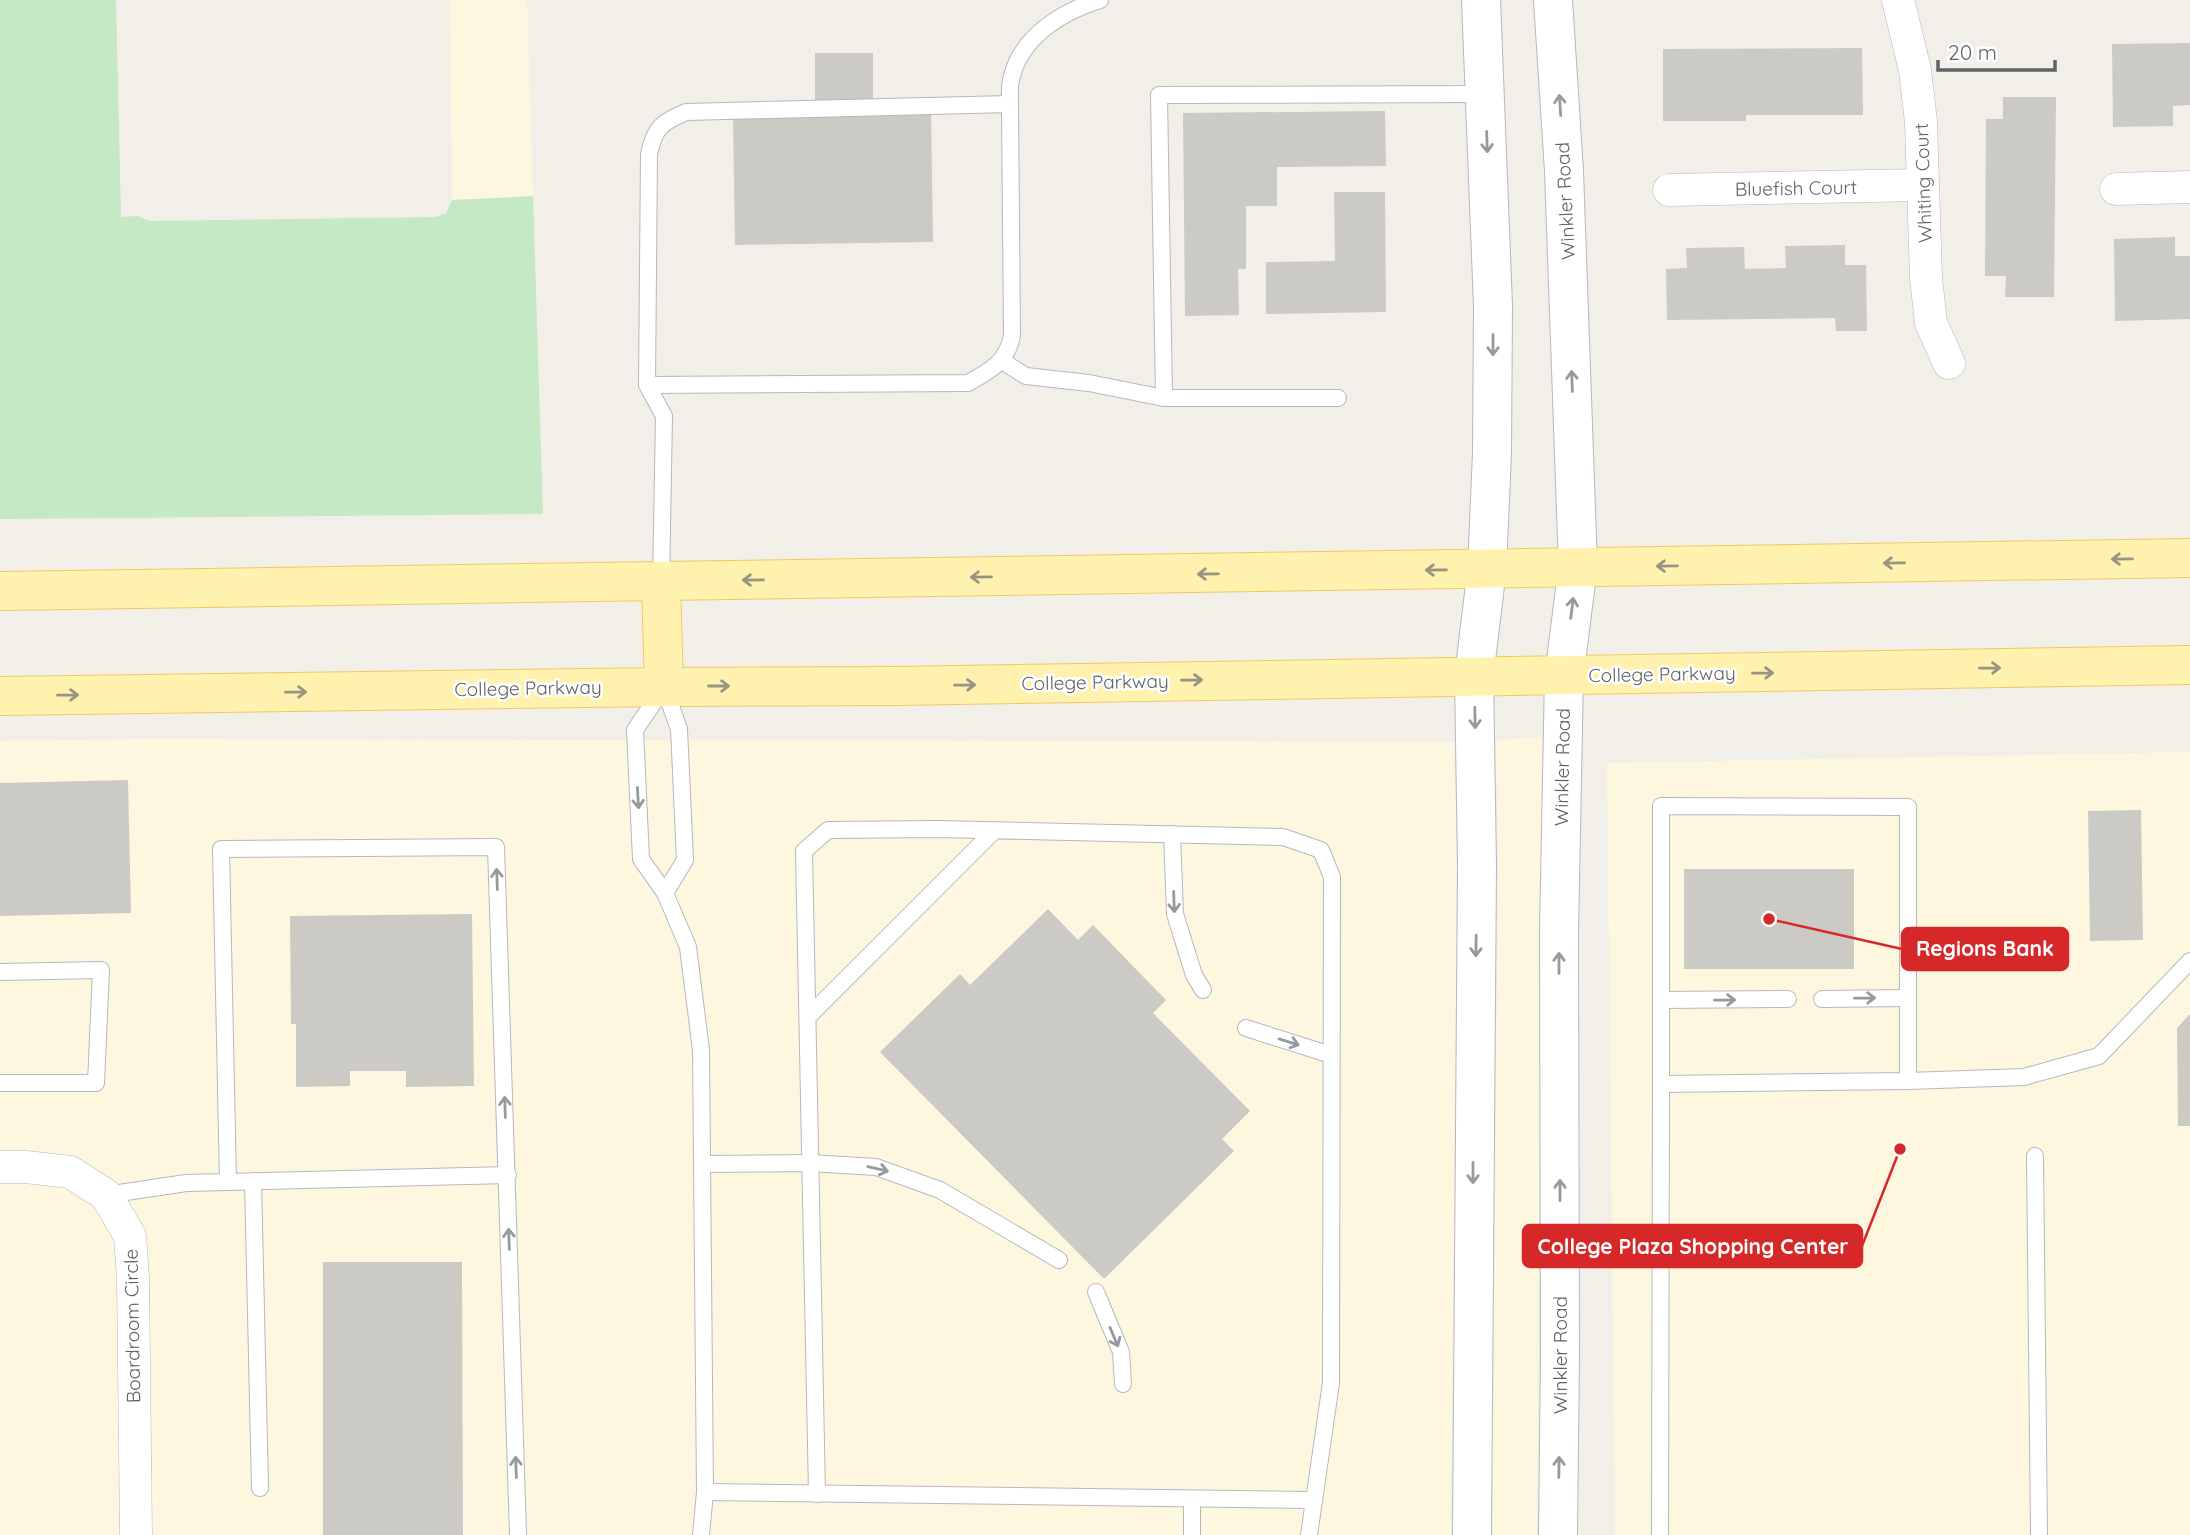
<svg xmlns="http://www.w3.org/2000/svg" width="2190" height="1535" font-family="Quicksand,sans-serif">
  <rect width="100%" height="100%" fill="#f1efe8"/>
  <g fill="#fef7e0">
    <path d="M450 0H527L533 196 452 200Z"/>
    <path d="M1542 737 1537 1535H1492L1498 865 1496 740Z"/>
    <path d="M146 739 1454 742 1457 865 1451 1535H0V741Z"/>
    <path d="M2190 752V1535H1615L1607 763Z"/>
  </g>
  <path fill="#c5e8c5" d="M0 0H116L121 217 138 216 149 221 436 217 446 213 452 200 533 196 543 514 0 519Z"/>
  <g fill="#cccac5">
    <path d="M2190 43V105L2173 106V126L2113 127 2112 44Z"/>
    <path d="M1862 48 1863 115H1746V121H1663V49Z"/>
    <path d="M815 53H873V115H931L933 242 735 245 733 117 815 116Z"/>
    <path d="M2003 97H2056L2054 297H2005L2006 276H1985L1986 119H2003Z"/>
    <path d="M1385 111 1386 166 1277 167V206H1246V269H1238L1239 315 1185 316 1183 113Z"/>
    <path d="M1334 192H1385L1386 312 1266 314V262L1335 261Z"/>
    <path d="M2175 237V256H2190V319L2115 321 2114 239Z"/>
    <path d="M1845 245V265H1866L1867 331H1836L1835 318 1667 320 1666 269 1687 268 1686 248 1744 247 1745 269 1786 268 1785 246Z"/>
    <path d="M128 780 131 913 0 916V783Z"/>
    <path d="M2141 810 2143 940 2090 941 2088 811Z"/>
    <rect x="1684" y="869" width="170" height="100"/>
    <path d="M1048 909 1078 940 1093 925 1166 1000 1153 1013 1250 1111 1222 1139 1234 1151 1104 1279 880 1052 960 974 970 985Z"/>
    <path d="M472 914 474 1086 406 1087V1071H350V1086L296 1087V1024H291L290 916Z"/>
    <path d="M2190 1014V1126H2178L2177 1028Z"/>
    <path d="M323 1262H462L463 1535H323Z"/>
  </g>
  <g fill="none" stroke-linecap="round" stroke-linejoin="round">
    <defs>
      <g id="service">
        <path d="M1010 104C1010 95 1009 84 1012 76 1022 36 1063 11 1100 0"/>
        <path d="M1002 361 1026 376 1089 383 1164 398 1159 95 1485 94"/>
        <path d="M647 385 968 383C990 371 1008 361 1012 335L1010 104 686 112C661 123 655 127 649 154L647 385 664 416 661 582"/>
        <path d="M1164 398H1338"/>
        <path d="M1172 834 1175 914 1194 975 1203 990"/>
        <path d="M665 893 685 860 679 729 664 687 635 730 641 859 665 893 688 947 701 1050 705 1492 701 1535"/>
        <path d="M0 972 101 970 96 1083H0"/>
        <path d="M1822 999 1908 998"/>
        <path d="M1661 1000 1788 999"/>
        <path d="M808 1017 994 831"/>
        <path d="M1246 1028 1331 1055"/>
        <path d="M1661 1084V806L1908 807V1081"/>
        <path d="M2035 1156 2039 1535"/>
        <path d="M702 1164 810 1163 876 1167 940 1190 1059 1260"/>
        <path d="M253 1181 260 1488"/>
        <path d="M228 1182 221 849 496 847 518 1535"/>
        <path d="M106 1195 186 1183 508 1175"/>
        <path d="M1096 1292 1121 1352 1123 1384"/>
        <path d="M705 1492 1314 1500"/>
        <path d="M817 1494 804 851 828 830 937 829 1283 837 1321 850 1332 877 1331 1383 1309 1535"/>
        <path d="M1192 1499V1535"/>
        <path d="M1660 1535 1661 1084 1908 1081 2024 1077 2099 1056 2190 961"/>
      </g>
      <g id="minor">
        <path d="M1898 0 1915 70 1921 122 1926 278 1931 323 1949 363"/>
        <path d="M2116 189 2190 187"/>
        <path d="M1669 190 1923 185"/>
        <path d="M0 1167H26L70 1172 106 1195 130 1236 133 1278 136 1535"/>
      </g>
      <g id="tertiary">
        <path d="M1553 0 1564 171 1578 567 1564 676 1559 932 1560 1356 1558 1535"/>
        <path d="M1472 1535 1477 865 1474 676 1487 569 1492 453 1493 306 1481 0"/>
      </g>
      <g id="primary">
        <path d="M661 582 664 687"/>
        <path d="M0 591 2190 558"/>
        <path d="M0 696 664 687 896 686 2190 665"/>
      </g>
    </defs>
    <use href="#service" stroke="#b5b8bc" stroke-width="18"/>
    <use href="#minor" stroke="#b5b8bc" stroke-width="33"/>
    <use href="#tertiary" stroke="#b5b8bc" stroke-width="40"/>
    <use href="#primary" stroke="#f2c960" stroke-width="40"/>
    <use href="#service" stroke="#fff" stroke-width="16"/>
    <use href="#minor" stroke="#fff" stroke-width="32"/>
    <use href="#tertiary" stroke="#fff" stroke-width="38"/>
    <use href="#primary" stroke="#fff2af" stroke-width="38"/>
  </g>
  <defs><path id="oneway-shaft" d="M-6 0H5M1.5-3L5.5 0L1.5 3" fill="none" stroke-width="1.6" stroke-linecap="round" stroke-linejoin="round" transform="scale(1.75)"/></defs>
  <g stroke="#979a9d">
    <use href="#oneway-shaft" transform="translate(1560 105) rotate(-94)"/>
    <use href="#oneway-shaft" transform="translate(1487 142) rotate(88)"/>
    <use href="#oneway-shaft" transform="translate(1493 345) rotate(90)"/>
    <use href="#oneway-shaft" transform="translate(1572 381) rotate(-92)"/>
    <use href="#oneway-shaft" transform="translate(1572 608) rotate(-83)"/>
    <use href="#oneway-shaft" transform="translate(1475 718) rotate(89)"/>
    <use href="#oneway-shaft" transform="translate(638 798) rotate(87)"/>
    <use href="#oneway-shaft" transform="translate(497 879) rotate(-92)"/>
    <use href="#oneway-shaft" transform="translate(1174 902) rotate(88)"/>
    <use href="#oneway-shaft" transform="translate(1476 946) rotate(91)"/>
    <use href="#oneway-shaft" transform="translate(1559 963) rotate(-90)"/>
    <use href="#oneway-shaft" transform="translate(1865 998) rotate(-1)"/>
    <use href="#oneway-shaft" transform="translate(1725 1000) rotate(-1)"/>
    <use href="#oneway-shaft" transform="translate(1289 1042) rotate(17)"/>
    <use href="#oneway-shaft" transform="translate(505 1107) rotate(-92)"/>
    <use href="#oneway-shaft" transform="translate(878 1169) rotate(13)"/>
    <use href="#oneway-shaft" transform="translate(1473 1173) rotate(90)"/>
    <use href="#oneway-shaft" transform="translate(1560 1190) rotate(-90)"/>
    <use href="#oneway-shaft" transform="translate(509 1239) rotate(-92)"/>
    <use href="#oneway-shaft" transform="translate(1114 1337) rotate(67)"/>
    <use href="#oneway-shaft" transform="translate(516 1467) rotate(-92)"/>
    <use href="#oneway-shaft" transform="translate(1559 1467) rotate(-89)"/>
  </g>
  <g stroke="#979581">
    <use href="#oneway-shaft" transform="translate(2122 559) rotate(179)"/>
    <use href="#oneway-shaft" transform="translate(1894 563) rotate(179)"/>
    <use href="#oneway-shaft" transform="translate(1667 566) rotate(179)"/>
    <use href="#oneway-shaft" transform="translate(1436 570) rotate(179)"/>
    <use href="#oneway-shaft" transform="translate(1208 574) rotate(179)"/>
    <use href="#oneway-shaft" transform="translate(981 577) rotate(179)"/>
    <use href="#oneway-shaft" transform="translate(753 580) rotate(179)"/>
    <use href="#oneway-shaft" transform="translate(1990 668) rotate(-1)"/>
    <use href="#oneway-shaft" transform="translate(1763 673) rotate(-1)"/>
    <use href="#oneway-shaft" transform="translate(1192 680) rotate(-1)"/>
    <use href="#oneway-shaft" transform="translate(965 685) rotate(-1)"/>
    <use href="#oneway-shaft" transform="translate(719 686)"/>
    <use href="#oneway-shaft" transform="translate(296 692) rotate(-1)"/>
    <use href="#oneway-shaft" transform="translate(68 695) rotate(-1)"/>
  </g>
  <g text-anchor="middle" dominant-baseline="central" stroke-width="5" stroke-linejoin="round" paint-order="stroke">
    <g font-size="19" fill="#5f6368" stroke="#fff">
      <text transform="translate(1923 183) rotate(-92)">Whiting Court</text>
      <text transform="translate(1796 188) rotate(-1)">Bluefish Court</text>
      <text transform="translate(1565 201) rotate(-93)">Winkler Road</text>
      <text transform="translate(1662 674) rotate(-1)">College Parkway</text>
      <text transform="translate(1095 682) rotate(-1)">College Parkway</text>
      <text transform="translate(528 688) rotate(-1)">College Parkway</text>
      <text transform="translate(1562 767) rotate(-89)">Winkler Road</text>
      <text transform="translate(132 1326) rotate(-91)">Boardroom Circle</text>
      <text transform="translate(1560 1355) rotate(-90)">Winkler Road</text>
    </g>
  </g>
  <path fill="none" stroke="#d62828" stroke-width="2.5" d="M1769 919L1902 949M1900 1149L1862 1246"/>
  <g fill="#d62828" stroke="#fff" stroke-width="2.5">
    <circle cx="1769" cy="919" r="7"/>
    <circle cx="1900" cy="1149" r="7"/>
  </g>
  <g fill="#d62828" stroke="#d62828" stroke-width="2.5">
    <rect x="1902" y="928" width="166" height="42" rx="7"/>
    <rect x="1523" y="1225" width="339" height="42" rx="7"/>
  </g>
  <g font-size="21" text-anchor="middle" font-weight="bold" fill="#fff">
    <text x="1985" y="956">Regions Bank</text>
    <text x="1693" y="1254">College Plaza Shopping Center</text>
  </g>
  <path d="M1938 60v10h117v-10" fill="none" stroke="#5f6368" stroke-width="3.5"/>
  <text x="1948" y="60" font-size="21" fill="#5f6368" stroke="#ffffff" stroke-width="5" paint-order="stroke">20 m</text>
</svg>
